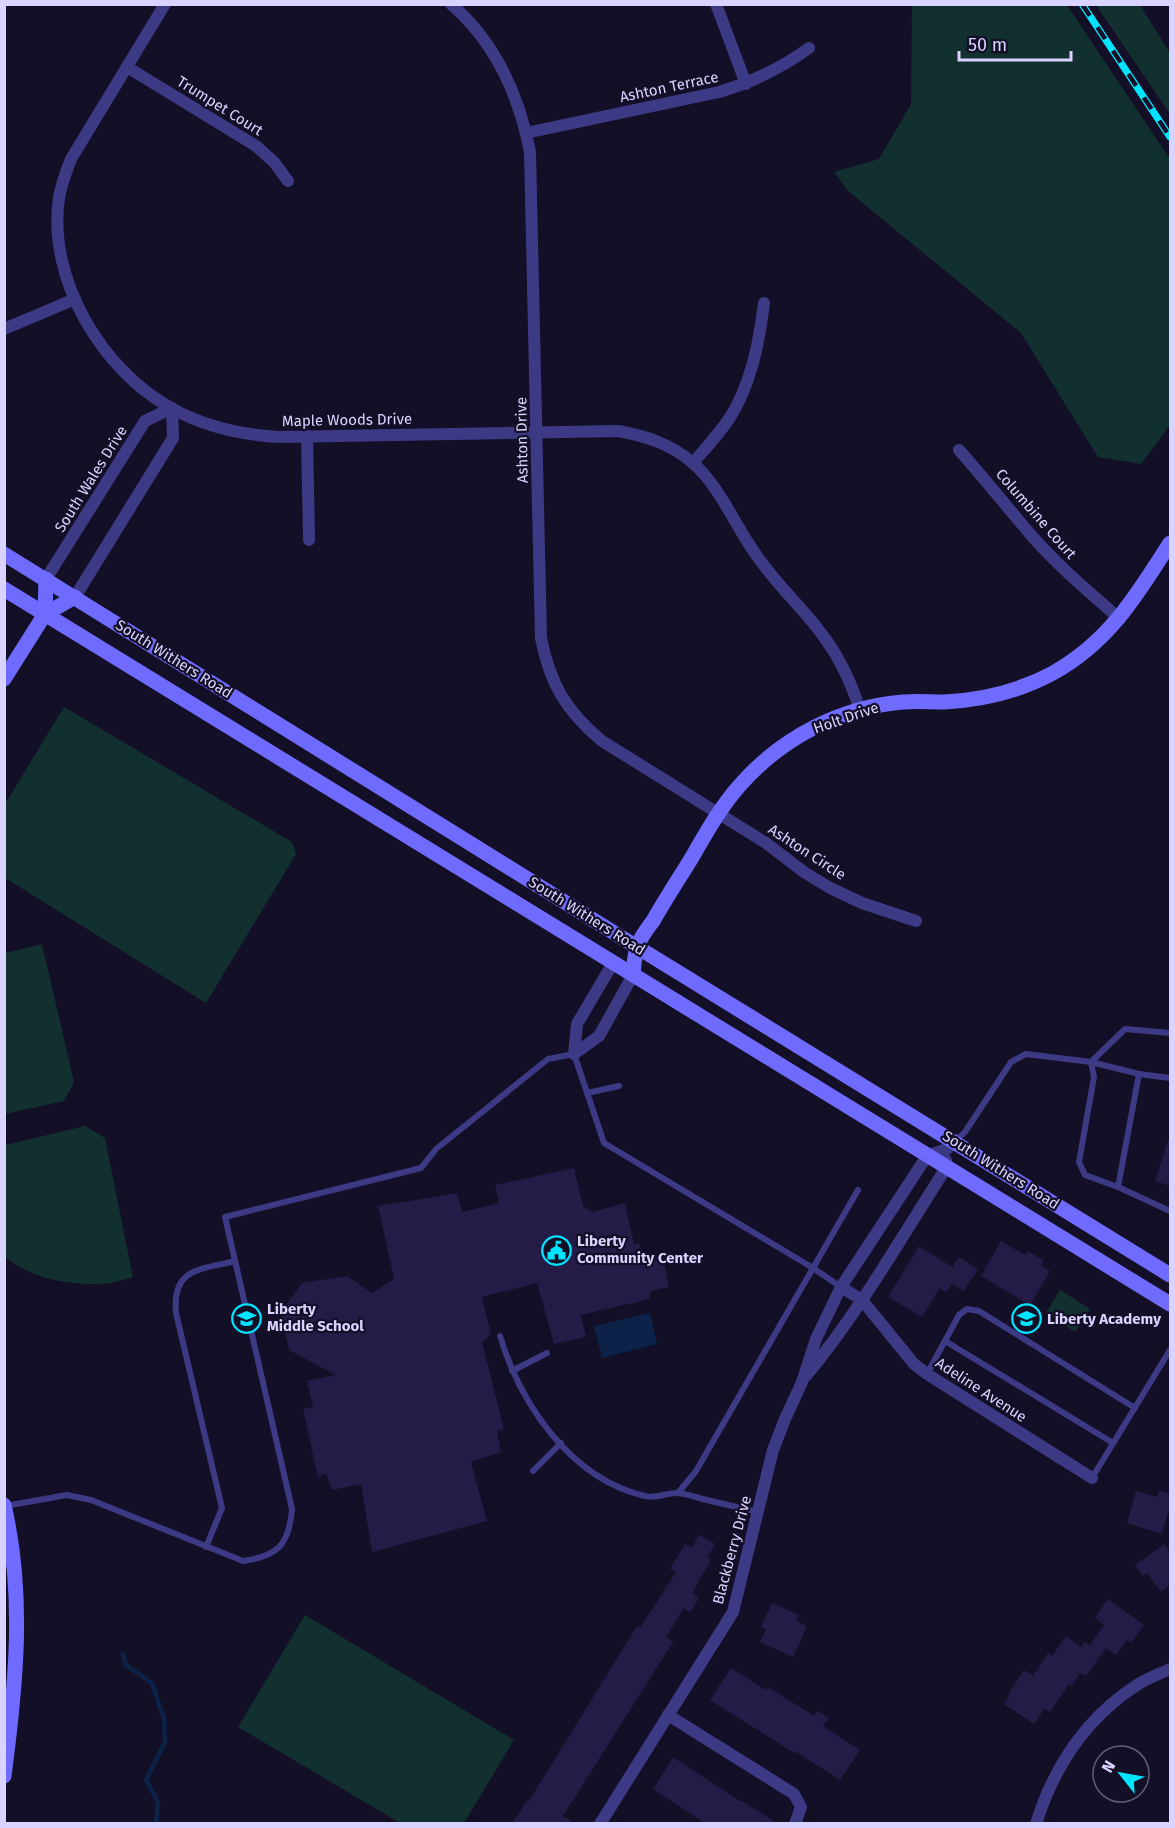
<svg xmlns="http://www.w3.org/2000/svg" width="1175" height="1828" font-family="'Fira Sans',sans-serif">
  <rect width="100%" height="100%" fill="#130f26"/>
  <g fill="#12302f">
    <path d="M912 5H1067L1170 159V425L1141 464 1098 457 1021 333 848 191 834 172 879 159 911 104Z"/>
    <path d="M1096 5H1140L1170 53V114Z"/>
    <path d="M64 707 292 842 296 854 206 1003 5 878V804Z"/>
    <path d="M42 944 74 1082 64 1101 5 1114V953Z"/>
    <path d="M85 1126 105 1138 133 1277C122 1280 111 1284 100 1284 67 1285 30 1278 5 1257V1145Z"/>
    <path d="M1060 1290 1090 1309 1075 1332 1046 1313Z"/>
    <path d="M305 1615 514 1740 464 1823H400L238 1727Z"/>
  </g>
  <path fill="#0c2248" d="M650 1313 657 1344 602 1358 594 1326Z"/>
  <g fill="none" stroke-linecap="round" stroke-linejoin="round">
    <path stroke="#0c2248" stroke-width="4.5" d="M123 1654 126 1665 152 1683 164 1719 165 1742 146 1780 158 1802 156 1824"/>
  </g>
  <g fill="#241b47">
    <path d="M1168 1140 1170 1141V1186L1155 1181Z"/>
    <path d="M574 1168 583 1206 593 1212 625 1203 634 1244 639 1243 643 1260 663 1256 669 1287 650 1291V1299L581 1315 586 1337 554 1344 537 1283 482 1297 491 1334 482 1342 504 1429 497 1431 501 1452 471 1462 487 1521 372 1552 361 1484 332 1490 326 1473 318 1478 303 1409 313 1407 307 1381 335 1375 289 1350 281 1312 302 1283 347 1276 372 1293 394 1279 378 1206 457 1193 462 1212 499 1203 495 1185Z"/>
    <path d="M1001 1241 1025 1255 1028 1251 1043 1260 1041 1266 1050 1271 1030 1305 981 1276Z"/>
    <path d="M919 1246 952 1267 959 1257 978 1269 964 1291 952 1284 946 1292 940 1288 922 1317 888 1297Z"/>
    <path d="M1159 1490 1170 1494V1506L1162 1534 1127 1523 1136 1491 1157 1497Z"/>
    <path d="M699 1535 715 1544 707 1558 711 1560 692 1593 699 1598 690 1612 684 1608 666 1637 673 1642 563 1816 575 1824H512L527 1800 529 1801 637 1626 640 1628 676 1572 670 1569 685 1544 692 1548Z"/>
    <path d="M1164 1544 1170 1552V1585L1161 1592 1147 1573 1143 1576 1135 1565Z"/>
    <path d="M1108 1599 1144 1625 1131 1643 1127 1640 1116 1655 1106 1648 1086 1676 1080 1673 1072 1686 1069 1684 1050 1712 1044 1709 1034 1724 1004 1704 1010 1695 1008 1694 1024 1670 1033 1676 1048 1653 1052 1656 1066 1636 1081 1647 1084 1642 1090 1645 1104 1625 1095 1618Z"/>
    <path d="M772 1603 799 1615 796 1621 807 1626 793 1657 760 1642 766 1630 761 1627Z"/>
    <path d="M731 1668 766 1690 768 1687 814 1716 817 1711 829 1718 823 1726 860 1750 840 1780 795 1751 794 1753 710 1700Z"/>
    <path d="M673 1757 741 1802 742 1801 779 1824H706L653 1789Z"/>
  </g>
  <g fill="none" stroke-linecap="round" stroke-linejoin="round">
    <g stroke="#3d3a85" stroke-width="6">
      <path d="M1091 1062 1125 1029 1170 1033"/>
      <path d="M1091 1062 1139 1074"/>
      <path d="M587 1093 619 1086"/>
      <path d="M954 1142 965 1132 1011 1062 1026 1054 1091 1062 1094 1077 1079 1162 1085 1175 1118 1187 1170 1211"/>
      <path d="M1118 1187 1139 1074 1170 1078"/>
      <path d="M500 1336C521 1405 571 1479 645 1496 655 1499 666 1493 677 1493 684 1493 692 1496 699 1498 718 1503 738 1507 757 1512"/>
      <path d="M945 1341 1113 1443"/>
      <path d="M512 1371 547 1353"/>
      <path d="M927 1374 959 1315 967 1309 979 1311 1135 1408"/>
      <path d="M533 1471 561 1443"/>
      <path d="M1092 1478 1170 1350"/>
      <path d="M678 1493 696 1471 858 1190"/>
      <path d="M5 1506 67 1495 91 1500 243 1561C278 1556 289 1545 292 1509L225 1217 421 1168 436 1149 548 1059 574 1054 604 1143 813 1268 841 1287"/>
      <path d="M206 1547 222 1508 176 1313C172 1268 199 1270 235 1261"/>
    </g>
    <g stroke="#3d3a85" stroke-width="12">
      <path d="M165 4 71 159C66 172 61 185 59 198 47 279 102 370 171 408 205 427 242 435 280 437L618 431C646 436 671 444 693 463 721 488 735 526 757 556 776 584 801 606 821 633 839 656 851 682 860 710"/>
      <path d="M451 4C496 43 519 95 530 152L541 638C550 684 566 711 602 741L766 843 804 872 830 888 862 903 916 921"/>
      <path d="M716 4 746 84"/>
      <path d="M127 67 256 146 274 162 288 181"/>
      <path d="M526 133 719 92C753 82 780 69 809 48"/>
      <path d="M4 329 75 299"/>
      <path d="M307 436 309 540"/>
      <path d="M959 450C984 478 1007 507 1031 535 1058 566 1089 592 1120 619"/>
      <path d="M693 463C705 449 718 435 729 419 751 385 759 343 764 303"/>
      <path d="M46 579 145 421 172 408 173 438 75 597"/>
      <path d="M574 1054 577 1024 613 963"/>
      <path d="M574 1054 599 1036 633 975"/>
      <path d="M841 1287 862 1300 914 1364 927 1374 1092 1478"/>
      <path d="M806 1376C859 1312 901 1238 946 1168V1160"/>
      <path d="M668 1715 794 1794 801 1807 795 1824"/>
      <path d="M600 1824 733 1612 773 1450 785 1419 802 1382 816 1339 841 1287 927 1156 947 1149 954 1142"/>
      <path d="M1036 1824C1054 1766 1086 1718 1137 1685 1147 1678 1160 1674 1170 1669"/>
    </g>
    <g stroke="#6f6bff" stroke-width="15">
      <path d="M4 554 637 947 1170 1275"/>
      <path d="M4 589 1170 1304"/>
      <path d="M45 614 46 579"/>
      <path d="M4 679 45 614 75 597"/>
      <path d="M633 975C634 967 634 957 637 948 639 939 647 929 653 921 665 900 678 880 691 859 706 833 721 806 741 784 783 737 841 707 903 702 917 701 931 702 944 702 982 700 1020 691 1053 673 1109 642 1137 595 1170 543"/>
      <path d="M4 1505C25 1595 16 1685 4 1776"/>
    </g>
    <defs>
      <path id="rail" d="M1082 4 1170 137"/>
    </defs>
    <use href="#rail" stroke="#00e5ff" stroke-width="7"/>
    <use href="#rail" stroke="#130f26" stroke-width="4.5" stroke-dasharray="14" stroke-linecap="butt"/>
  </g>
  <defs>
    <symbol id="civic-ring" viewBox="-11 -11 22 22"><circle r="9.5" fill="#130f26" stroke="#00e5ff" stroke-width="1.5"/><path d="M-.6-6.5H3V-4.5H.6V-3L4-1V1h2V6H-6V1h2V-1L-.6-3ZM-1.2 2.5V6h2.4V2.5Z" fill="#00e5ff"/></symbol>
    <symbol id="school-ring" viewBox="-11 -11 22 22"><circle r="9.5" fill="#130f26" stroke="#00e5ff" stroke-width="1.5"/><path d="M0-5L7-2L0 1L-7-2ZM-4 1L0 2.5L4 1V4Q0 6-4 4Z" fill="#00e5ff"/></symbol>
  </defs>
  <g fill-rule="evenodd">
    <use href="#civic-ring" x="540" y="1234" width="33" height="33"/>
    <use href="#school-ring" x="230" y="1302" width="33" height="33"/>
    <use href="#school-ring" x="1010" y="1302" width="33" height="33"/>
  </g>
  <g text-anchor="middle" dominant-baseline="central" stroke-width="4.5" stroke-linejoin="round" paint-order="stroke">
    <g font-size="15" fill="#d9d4ff" stroke="#130f26">
      <text transform="translate(669 87) rotate(-12)">Ashton Terrace</text>
      <text transform="translate(220 106) rotate(32)">Trumpet Court</text>
      <text transform="translate(347 420) rotate(-1)">Maple Woods Drive</text>
      <text transform="translate(522 440) rotate(-91)">Ashton Drive</text>
      <text transform="translate(91 479) rotate(-58)">South Wales Drive</text>
      <text transform="translate(1036 514) rotate(49)">Columbine Court</text>
      <text transform="translate(174 659) rotate(32)">South Withers Road</text>
      <text transform="translate(846 718) rotate(-19)">Holt Drive</text>
      <text transform="translate(807 852) rotate(33)">Ashton Circle</text>
      <text transform="translate(587 916) rotate(32)">South Withers Road</text>
      <text transform="translate(1001 1170) rotate(32)">South Withers Road</text>
      <text transform="translate(981 1390) rotate(33)">Adeline Avenue</text>
      <text transform="translate(732 1550) rotate(-75)">Blackberry Drive</text>
    </g>
    <g font-size="15" font-weight="bold" fill="#d9d4ff" stroke="#130f26" text-anchor="start">
      <text x="577" y="1241">Liberty<tspan x="577" dy="17">Community Center</tspan></text>
      <text x="267" y="1309">Liberty<tspan x="267" dy="17">Middle School</tspan></text>
      <text x="1047" y="1319">Liberty Academy</text>
    </g>
  </g>
  <rect width="1175" height="1828" fill="none" stroke="#d9d4ff" stroke-width="12"/>
  <g transform="translate(1121 1774) rotate(301)"><circle r="28" fill="#130f26" stroke="#625e7d" stroke-width="1.5"/>
  <path d="M0-4.5L10 22L0 15L-10 22Z" fill="#00e5ff"/>
  <text y="-9" font-size="16" font-weight="bold" text-anchor="middle" fill="#d9d4ff">N</text>
  </g>
  <path d="M959 51v9h112v-9" fill="none" stroke="#d9d4ff" stroke-width="3"/>
  <text x="968" y="51" font-size="18" fill="#d9d4ff" stroke="#130f26" stroke-width="4.5" paint-order="stroke">50 m</text>
</svg>
